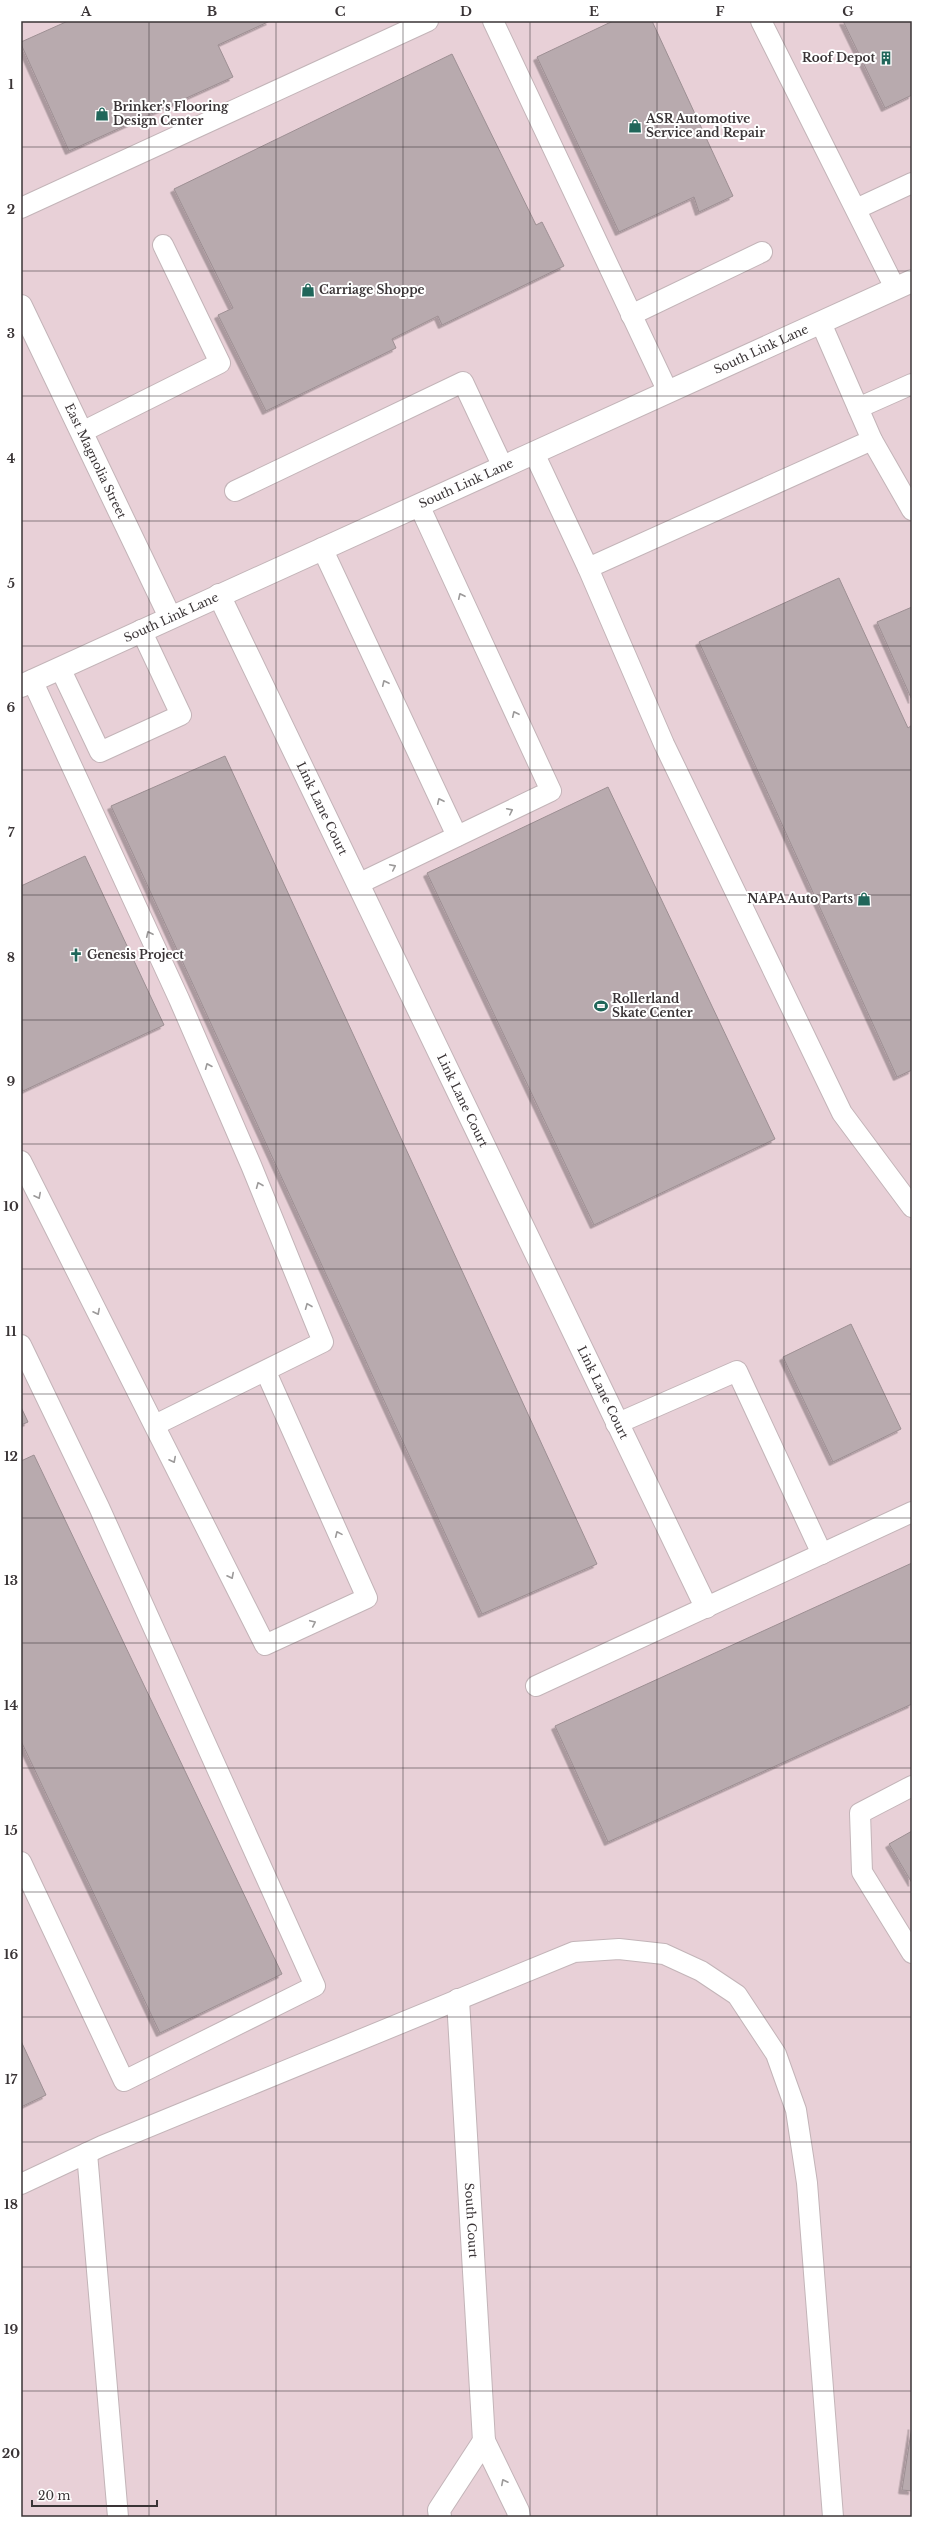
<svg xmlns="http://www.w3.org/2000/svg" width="933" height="2538" font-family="'Libre Baskerville',serif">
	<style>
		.built { fill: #e8d0d7 }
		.building { fill: #b8aaae; stroke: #9d8f93; filter: url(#shadow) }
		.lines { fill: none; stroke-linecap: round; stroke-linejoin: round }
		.lane-casing { stroke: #c3b4b8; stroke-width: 22 }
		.street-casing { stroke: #c3b4b8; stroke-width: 24 }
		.lane { stroke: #fff; stroke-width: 20 }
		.street { stroke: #fff; stroke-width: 22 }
		.oneway { stroke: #9c9a9a }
		.grid { fill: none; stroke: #3a3436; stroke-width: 1; stroke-opacity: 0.55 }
		.labels { text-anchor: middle; stroke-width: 4; stroke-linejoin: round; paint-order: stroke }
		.poi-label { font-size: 12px; font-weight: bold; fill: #3a3436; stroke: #fff; text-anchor: start }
		.street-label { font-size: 12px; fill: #3a3436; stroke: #fff }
		.neatline { fill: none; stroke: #3a3436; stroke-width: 1.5 }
		.grid-label { font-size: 13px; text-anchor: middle; font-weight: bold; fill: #3a3436 }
	</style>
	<defs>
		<filter id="shadow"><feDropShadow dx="-3.5" dy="3.5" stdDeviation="0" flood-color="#0004"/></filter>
	</defs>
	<rect width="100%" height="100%" fill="#eedfe3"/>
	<rect class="built" x="21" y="21" width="891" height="2496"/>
	<g class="building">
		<path d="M68,21H270L218,45L233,77L69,151L21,44V42Z"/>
		<path d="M613,21H652L733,196L699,212L694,197L619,232L537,57Z"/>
		<path d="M843,21H912V95L885,108Z"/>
		<path d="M452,54L536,225L542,222L564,266L442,325L438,316L392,339L396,348L266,411L218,315L233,308L174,189Z"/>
		<path d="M839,578L908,728L912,725V1070L897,1077L699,642Z"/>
		<path d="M912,607V700L877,622Z"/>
		<path d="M225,756L597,1564L482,1614L111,806Z"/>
		<path d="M608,787L775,1139L594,1225L427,873Z"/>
		<path d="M85,856L164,1025L23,1091L21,1087V886Z"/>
		<path d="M851,1324L901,1429L833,1462L783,1357Z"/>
		<path d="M21,1407L28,1422L21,1425Z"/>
		<path d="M34,1455L282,1974L160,2033L21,1741V1461Z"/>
		<path d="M912,1563V1704L608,1842L555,1726Z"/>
		<path d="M912,1831V1883L889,1844Z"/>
		<path d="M21,2041L46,2095L21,2107Z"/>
		<path d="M912,2426V2491L902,2490Z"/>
	</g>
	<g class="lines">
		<g class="lane-casing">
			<g id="lane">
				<path d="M493,21L668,392"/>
				<path d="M761,21L895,288"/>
				<path d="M21,208L428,21"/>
				<path d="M856,209L912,183"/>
				<path d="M631,315L762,252"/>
				<path d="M858,408L912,384"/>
				<path d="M82,432L220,363L163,245"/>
				<path d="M872,440L912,510"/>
				<path d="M534,453L588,568L872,440L821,323"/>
				<path d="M235,491L463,382L503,467"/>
				<path d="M322,548L457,836"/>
				<path d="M588,568L664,744L842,1113L912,1207"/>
				<path d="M60,668L100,752L181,715L141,630"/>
				<path d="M32,680L179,999L251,1165L323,1342L155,1425"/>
				<path d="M358,884L551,791L419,505"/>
				<path d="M21,1161L265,1645L367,1598L266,1372"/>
				<path d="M21,1345L99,1507L315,1986L124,2081L21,1862"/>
				<path d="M616,1424L737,1371L822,1554"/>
				<path d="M536,1686L912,1512"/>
				<path d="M912,1786L860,1813L862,1872L912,1953"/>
				<path d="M87,2153L118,2517"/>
				<path d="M21,2184L102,2146L574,1952L619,1949L664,1954L701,1971L737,1995L776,2054L796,2110L807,2183L833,2517"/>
			</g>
		</g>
		<g class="street-casing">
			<g id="street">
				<path id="s1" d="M21,306L170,617"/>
				<path id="s2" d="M219,595L706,1607"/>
				<path id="s3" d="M21,686L912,281"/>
				<path id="s4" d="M458,2000L484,2441"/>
				<path d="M440,2517L439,2510L484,2441L518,2511L519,2517"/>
			</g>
		</g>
		<use href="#lane" class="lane"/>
		<use href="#street" class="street"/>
	</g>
	<defs><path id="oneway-chevron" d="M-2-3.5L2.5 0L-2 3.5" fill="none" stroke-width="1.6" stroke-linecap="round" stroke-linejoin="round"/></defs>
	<g class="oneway">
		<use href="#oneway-chevron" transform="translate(461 596) rotate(-115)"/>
		<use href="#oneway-chevron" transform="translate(385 683) rotate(-115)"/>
		<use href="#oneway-chevron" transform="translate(515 714) rotate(-115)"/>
		<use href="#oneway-chevron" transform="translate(440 801) rotate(-115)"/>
		<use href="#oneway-chevron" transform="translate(510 811) rotate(-26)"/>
		<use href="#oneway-chevron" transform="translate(393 867) rotate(-26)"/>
		<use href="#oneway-chevron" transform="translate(149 934) rotate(-115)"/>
		<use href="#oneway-chevron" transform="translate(208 1066) rotate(-113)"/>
		<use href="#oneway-chevron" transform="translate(259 1185) rotate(-112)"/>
		<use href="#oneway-chevron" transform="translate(38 1196) rotate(63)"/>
		<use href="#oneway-chevron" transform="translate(308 1306) rotate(-112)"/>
		<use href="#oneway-chevron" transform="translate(97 1312) rotate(63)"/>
		<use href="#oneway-chevron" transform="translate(173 1460) rotate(63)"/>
		<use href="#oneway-chevron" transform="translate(338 1534) rotate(-114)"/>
		<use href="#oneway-chevron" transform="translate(231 1576) rotate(63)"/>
		<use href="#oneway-chevron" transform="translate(313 1623) rotate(-25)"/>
		<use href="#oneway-chevron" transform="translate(504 2482) rotate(-117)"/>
	</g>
	<path class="grid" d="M149,21V2517M276,21V2517M403,21V2517M530,21V2517M657,21V2517M784,21V2517M21,147H912M21,271H912M21,396H912M21,521H912M21,646H912M21,770H912M21,895H912M21,1020H912M21,1144H912M21,1269H912M21,1394H912M21,1518H912M21,1643H912M21,1768H912M21,1892H912M21,2017H912M21,2142H912M21,2267H912M21,2391H912"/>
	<defs>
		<g id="building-bare" transform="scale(1.08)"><path d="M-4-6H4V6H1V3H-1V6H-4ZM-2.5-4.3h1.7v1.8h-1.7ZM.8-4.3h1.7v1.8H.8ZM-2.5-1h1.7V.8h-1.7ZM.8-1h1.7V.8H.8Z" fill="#20665a" stroke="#fff" stroke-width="2.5" paint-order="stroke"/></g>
		<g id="shop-bare" transform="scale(1.08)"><path d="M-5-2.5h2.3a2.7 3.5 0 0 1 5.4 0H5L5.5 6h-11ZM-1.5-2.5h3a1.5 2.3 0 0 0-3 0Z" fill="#20665a" stroke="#fff" stroke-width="2.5" paint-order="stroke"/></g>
		<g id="church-bare" transform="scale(1.08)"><path d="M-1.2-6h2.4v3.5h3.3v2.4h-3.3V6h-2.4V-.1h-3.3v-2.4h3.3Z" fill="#20665a" stroke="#fff" stroke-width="2.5" paint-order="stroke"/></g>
		<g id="stadium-bare" transform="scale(1.08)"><path d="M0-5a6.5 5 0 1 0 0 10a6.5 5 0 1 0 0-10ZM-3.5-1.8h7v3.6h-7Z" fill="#20665a" stroke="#fff" stroke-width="2.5" paint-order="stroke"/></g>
	</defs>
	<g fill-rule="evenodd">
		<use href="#building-bare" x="886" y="58"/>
		<use href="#shop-bare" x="102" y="114"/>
		<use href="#shop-bare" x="635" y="126"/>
		<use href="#shop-bare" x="308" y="290"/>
		<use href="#shop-bare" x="864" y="899"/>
		<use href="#church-bare" x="76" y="955"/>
		<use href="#stadium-bare" x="601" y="1006"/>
	</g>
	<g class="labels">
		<g class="poi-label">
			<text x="875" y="62" text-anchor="end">Roof Depot</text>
			<text x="113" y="111">Brinker’s Flooring<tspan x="113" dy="14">Design Center</tspan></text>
			<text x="646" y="123">ASR Automotive<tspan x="646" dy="14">Service and Repair</tspan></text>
			<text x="319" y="294">Carriage Shoppe</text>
			<text x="853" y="903" text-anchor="end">NAPA Auto Parts</text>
			<text x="87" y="959">Genesis Project</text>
			<text x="612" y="1003">Rollerland<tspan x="612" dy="14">Skate Center</tspan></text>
		</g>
		<g class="street-label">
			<text dy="4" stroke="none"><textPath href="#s3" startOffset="813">South Link Lane</textPath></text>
			<text dy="4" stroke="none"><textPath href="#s1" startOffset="172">East Magnolia Street</textPath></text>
			<text dy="4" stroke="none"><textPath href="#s3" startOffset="489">South Link Lane</textPath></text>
			<text dy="4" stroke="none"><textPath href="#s3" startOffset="165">South Link Lane</textPath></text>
			<text dy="4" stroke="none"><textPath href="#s2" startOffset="237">Link Lane Court</textPath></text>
			<text dy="4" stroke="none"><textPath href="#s2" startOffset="561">Link Lane Court</textPath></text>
			<text dy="4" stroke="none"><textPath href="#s2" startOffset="885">Link Lane Court</textPath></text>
			<text dy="4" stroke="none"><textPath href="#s4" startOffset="221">South Court</textPath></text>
		</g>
	</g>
	<rect width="933" height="2538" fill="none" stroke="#ffffff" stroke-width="44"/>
	<path d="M32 2500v6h125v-6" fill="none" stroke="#3a3436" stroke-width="2"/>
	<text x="38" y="2500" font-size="12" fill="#3a3436" stroke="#ffffff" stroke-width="3" paint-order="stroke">20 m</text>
	<rect x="22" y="22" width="889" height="2494" class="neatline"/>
	<g class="grid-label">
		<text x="86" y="16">A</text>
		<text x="212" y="16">B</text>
		<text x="340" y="16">C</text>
		<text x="466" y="16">D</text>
		<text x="594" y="16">E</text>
		<text x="720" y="16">F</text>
		<text x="848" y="16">G</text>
		<text x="11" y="89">1</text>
		<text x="11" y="214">2</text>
		<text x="11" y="338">3</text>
		<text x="11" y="463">4</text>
		<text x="11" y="588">5</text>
		<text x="11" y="712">6</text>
		<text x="11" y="837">7</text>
		<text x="11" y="962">8</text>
		<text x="11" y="1086">9</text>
		<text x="11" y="1211">10</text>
		<text x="11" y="1336">11</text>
		<text x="11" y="1461">12</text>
		<text x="11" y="1585">13</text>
		<text x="11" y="1710">14</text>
		<text x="11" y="1835">15</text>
		<text x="11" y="1959">16</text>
		<text x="11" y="2084">17</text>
		<text x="11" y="2209">18</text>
		<text x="11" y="2334">19</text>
		<text x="11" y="2458">20</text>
	</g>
</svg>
